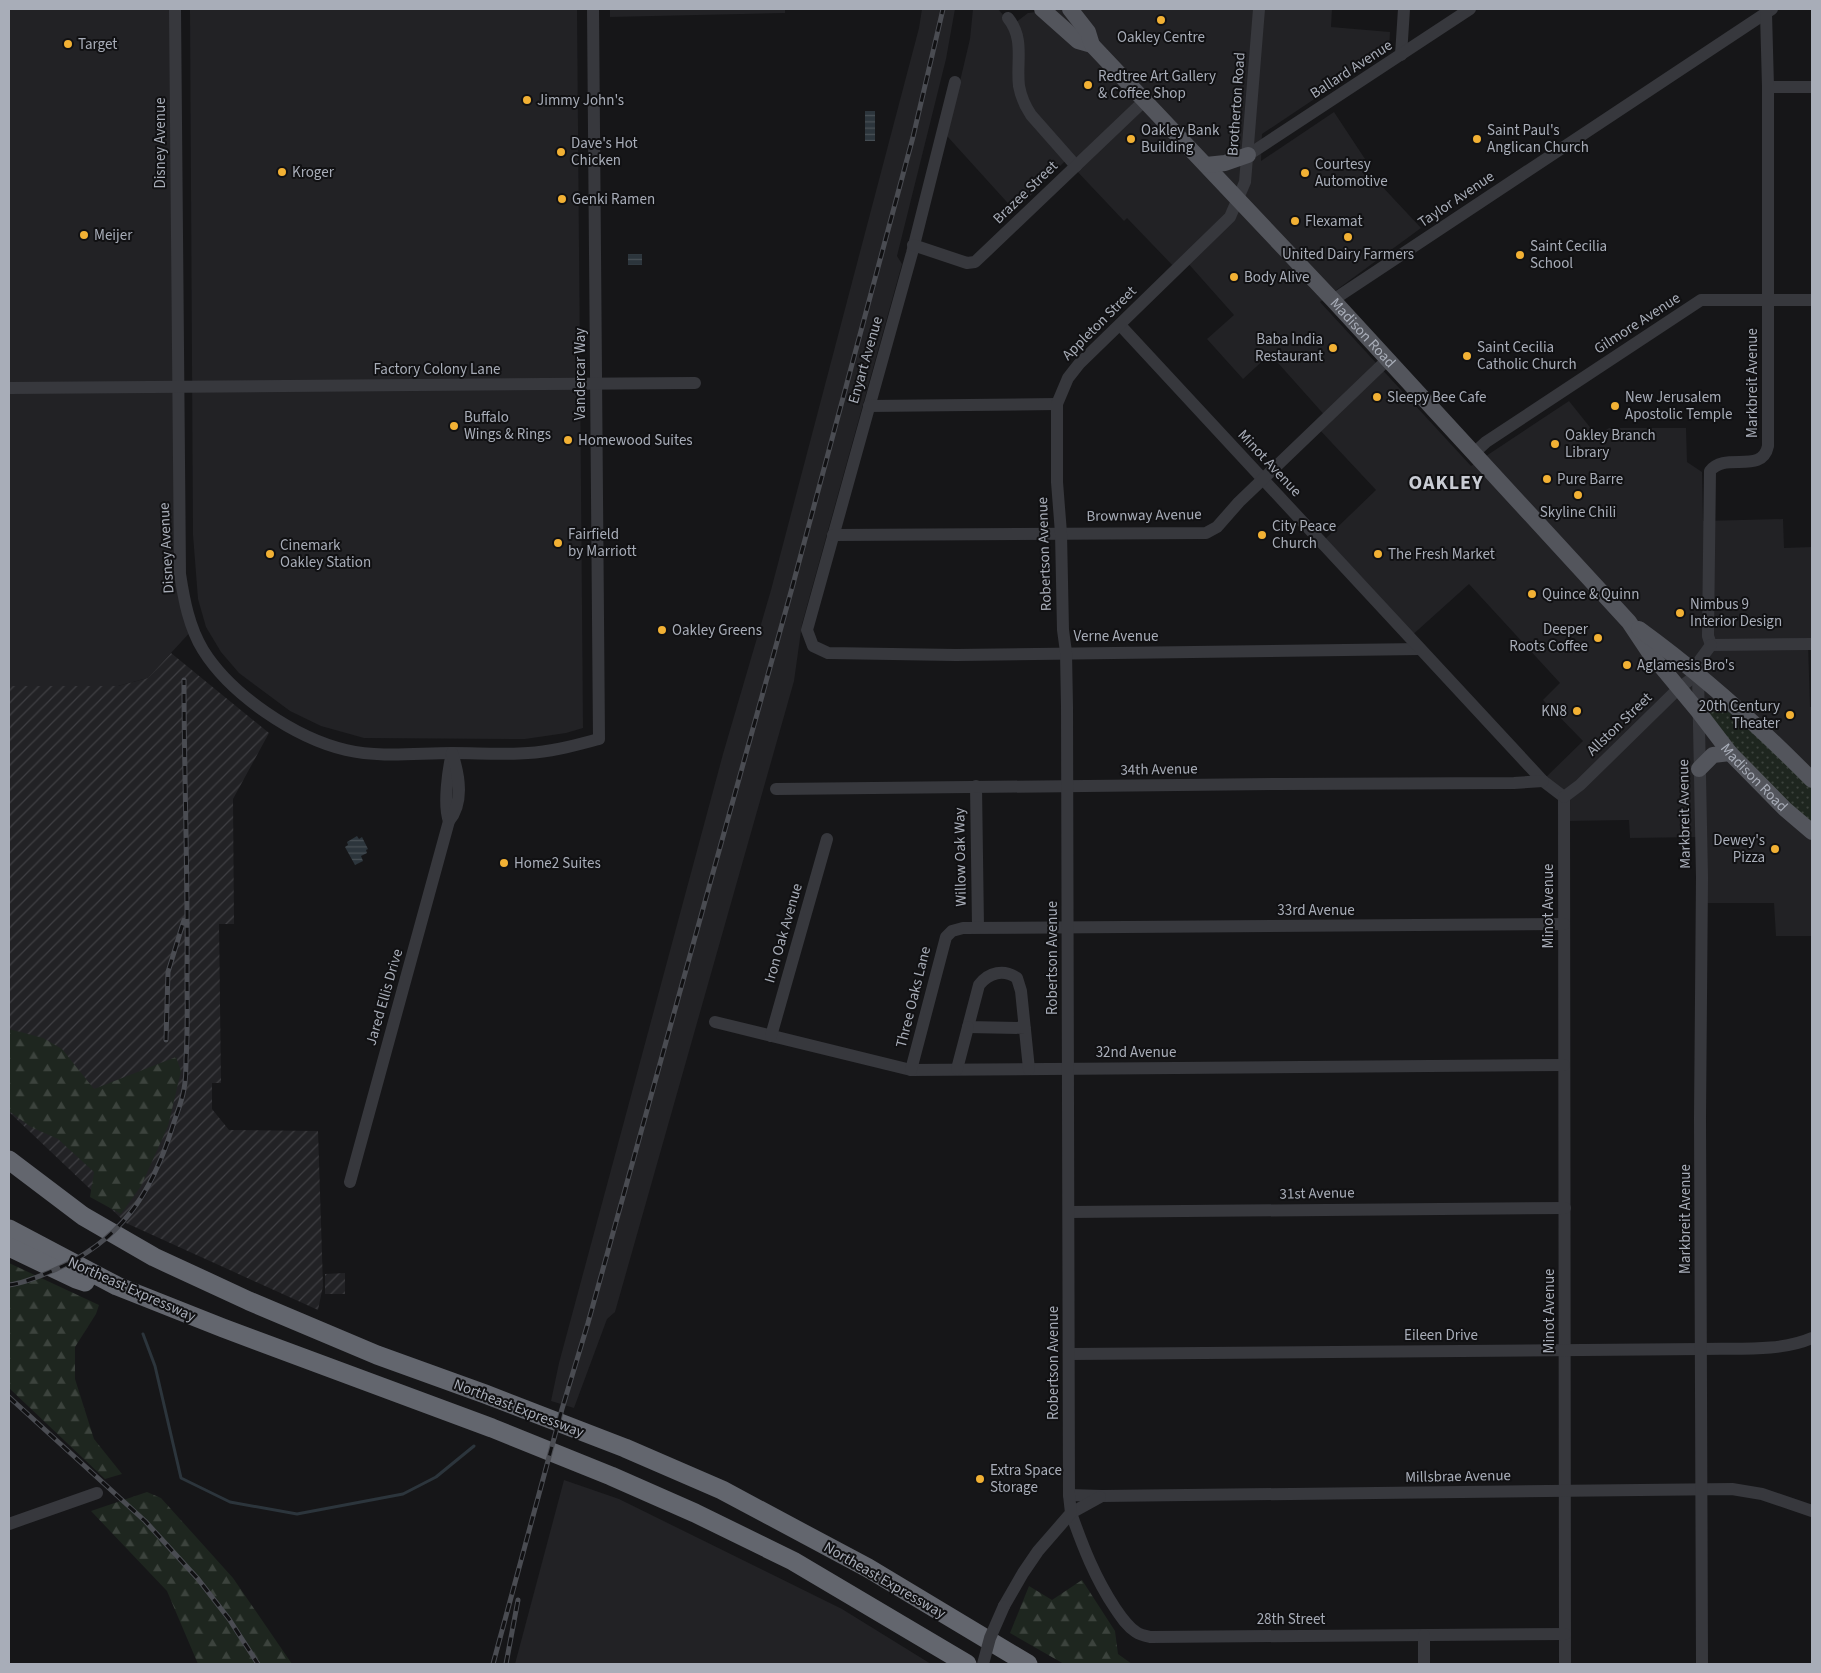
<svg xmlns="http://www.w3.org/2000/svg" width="1821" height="1673" font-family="'Source Sans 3',sans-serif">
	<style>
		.built { fill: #222225 }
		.industrial { fill: url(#industrial-furrows) }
		.forest { fill: url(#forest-firs) }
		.park { fill: url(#park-dots) }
		.water { fill: url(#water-rules) }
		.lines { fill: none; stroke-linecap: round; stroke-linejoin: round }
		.stream { stroke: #2c353c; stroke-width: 3 }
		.minor { stroke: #37383d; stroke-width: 12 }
		.major { stroke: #53555c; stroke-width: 16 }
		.highway { stroke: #63666e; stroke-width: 19 }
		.rail-casing { stroke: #4a4c52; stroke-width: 5 }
		.rail { stroke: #111113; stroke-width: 3; stroke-dasharray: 9; stroke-linecap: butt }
		.minor-bridge { stroke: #37383d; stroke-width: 12 }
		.poi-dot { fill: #f2b134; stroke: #111113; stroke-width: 2 }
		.labels { text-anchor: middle; stroke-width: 4; stroke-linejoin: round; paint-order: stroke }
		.poi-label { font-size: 15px; fill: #a8adb8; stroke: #111113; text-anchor: start }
		.street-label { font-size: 15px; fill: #a8adb8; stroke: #111113 }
		.district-label { font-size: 20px; font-weight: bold; letter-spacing: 1px; fill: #c9ccd4; stroke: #111113 }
	</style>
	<defs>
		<pattern id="industrial-furrows" width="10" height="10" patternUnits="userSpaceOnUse" patternTransform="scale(1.25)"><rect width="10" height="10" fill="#222225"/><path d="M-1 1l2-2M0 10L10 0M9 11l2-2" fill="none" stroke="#3f3f43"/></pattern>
		<pattern id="forest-firs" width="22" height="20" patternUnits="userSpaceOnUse" patternTransform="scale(1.25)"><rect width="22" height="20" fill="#1e261f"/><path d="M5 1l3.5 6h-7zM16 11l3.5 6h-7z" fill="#3c433d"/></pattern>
		<pattern id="park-dots" width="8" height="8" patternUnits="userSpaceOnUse" patternTransform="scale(1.25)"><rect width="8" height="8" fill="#1e261f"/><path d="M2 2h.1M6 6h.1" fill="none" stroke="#3c433d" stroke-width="1.8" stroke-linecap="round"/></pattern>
		<pattern id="water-rules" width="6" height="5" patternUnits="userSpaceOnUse" patternTransform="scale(1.25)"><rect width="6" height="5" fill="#2c353c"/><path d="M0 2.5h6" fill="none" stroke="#485056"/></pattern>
	</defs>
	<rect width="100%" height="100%" fill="#161618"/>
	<g class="built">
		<path d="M9,9H175L180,574L193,629L148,678L118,686H9Z"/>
		<path d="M190,9H577L583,728L566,733L525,739L364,738L321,726L290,711L239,673L221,652L206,627L198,599L193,535Z"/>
		<path d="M610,9H785V13L610,17Z"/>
		<path d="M922,9H955L946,59L897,256L902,264L802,624L794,681L615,1312L607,1319L574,1408L551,1401L559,1363L723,754L771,590L919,28Z"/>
		<path d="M973,9H998L1005,17L1013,32L1014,88L1066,160L1015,211L947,136L970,39Z"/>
		<path d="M1060,9H1332L1331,27L1390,32L1389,49L1262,134L1261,161L1334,112L1367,162L1363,166L1421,228L1320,302L1471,466L1569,401L1597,436L1609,428H1686L1687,462L1702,472L1703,521L1783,519L1784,548L1812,547V643H1808L1810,707H1812V936H1776L1774,903H1702L1701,837L1630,838L1629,820L1564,821V797L1542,781L1583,741L1543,700L1560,683L1469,584L1409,638L1321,543L1376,490L1318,428L1328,419L1270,354L1243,379L1207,339L1234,315L1186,261L1177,270L1127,218L1124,221L1074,168L1026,99L1015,23L1028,13Z"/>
		<path d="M564,1480L619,1499L842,1609L931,1664H515Z"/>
	</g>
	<g class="industrial">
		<path d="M171,653L269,733L233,799L234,924H219L221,1083H212V1109L229,1130L318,1131L323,1286L318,1310L126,1223L9,1112V686H118L148,678Z"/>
		<path d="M345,1273V1294H325V1274Z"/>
	</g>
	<g class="forest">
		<path d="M9,1029L43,1038L62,1049L94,1089L176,1057L181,1071L168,1126L141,1186L121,1214L90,1197L94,1172L58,1139L31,1127L9,1111Z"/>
		<path d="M9,1263L99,1305L96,1314L75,1347V1379L94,1439L122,1474L105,1479L9,1388Z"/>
		<path d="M147,1492L161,1498L233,1578L292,1664H198L167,1591L91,1511Z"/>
		<path d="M1082,1580L1115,1631L1118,1654L1132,1664H1064L1010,1633L1029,1586L1052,1600Z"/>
	</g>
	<path class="park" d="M1711,702L1719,703L1739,722L1757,732L1812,788V823L1757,773L1707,715L1706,706Z"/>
	<g class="water">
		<rect x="865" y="111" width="10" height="30"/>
		<rect x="628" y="254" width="14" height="11"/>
		<path d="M357,836L359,839L362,837L368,849L366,850L367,853L361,856L363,861L355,865L345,847L348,845L347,842Z"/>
	</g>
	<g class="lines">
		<path class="stream" d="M143,1334L155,1366L181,1478L230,1502L297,1514L403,1494L436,1477L474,1446"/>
		<g class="minor">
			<path d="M175,9L180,574C184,600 189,627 203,650C231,695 295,738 346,750C381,758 417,753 452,753C478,753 503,755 528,753C552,752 576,745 599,739L593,9"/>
			<path d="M1008,18C1025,39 1016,62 1019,86C1021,97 1025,106 1031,115L1076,166"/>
			<path d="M1401,55L1404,9"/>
			<path d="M955,82L912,253L807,630L813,646L828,653L956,655L1420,649"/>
			<path d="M1768,87H1812"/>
			<path d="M1248,155L1470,9"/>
			<path d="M913,245L967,263L975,262L1144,101"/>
			<path d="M1333,300L1772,9"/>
			<path d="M1120,325L1543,781L1564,797"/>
			<path d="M9,388L695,383"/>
			<path d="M869,406L1057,404"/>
			<path d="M1474,453L1486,442L1701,300H1812"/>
			<path d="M833,535L1206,533L1217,527L1239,502L1387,360"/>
			<path d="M1711,645L1708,636L1710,471C1725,451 1762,475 1768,446V87L1766,13"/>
			<path d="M1711,645L1812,644"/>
			<path d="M976,786L978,927"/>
			<path d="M776,789L1282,784L1514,783L1543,781"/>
			<path d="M1564,797L1565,1664"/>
			<path d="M1564,797L1580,785L1679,688L1698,674"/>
			<path d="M449,821C443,806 448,770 452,753"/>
			<path d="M715,1022L911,1070L1564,1065"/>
			<path d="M1025,1028L968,1027L979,985C989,972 1004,969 1017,978L1021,991L1029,1069"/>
			<path d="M771,1036L827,839"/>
			<path d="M957,1069L968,1027"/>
			<path d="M911,1070L946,937L952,931L963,928L1564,924"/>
			<path d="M350,1182L449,821C464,803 459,774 452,753"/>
			<path d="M1069,1212L1565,1208"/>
			<path d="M1070,1354L1702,1349C1737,1348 1780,1352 1812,1338"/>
			<path d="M1069,1495L1102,1496L1732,1489L1762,1494L1812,1511"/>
			<path d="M1100,1497L1071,1513C1083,1547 1095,1578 1115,1608C1121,1617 1127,1626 1136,1632C1140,1635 1146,1636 1151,1637L1565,1634"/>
			<path d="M9,1524L97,1493"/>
			<path d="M1004,1606L1023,1573L1038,1551L1071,1513L1069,1495L1067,707L1066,652L1063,630L1061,533L1057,482V404L1068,378L1079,364L1230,217L1245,182L1259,9"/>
			<path d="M1424,1664V1635"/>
			<path d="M1702,1664L1700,1119L1702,877L1698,674L1700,660L1711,645"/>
		</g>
		<g class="major">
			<path d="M1042,9L1078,41L1092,45"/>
			<path id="s1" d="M1070,9L1088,32L1092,45L1333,300L1629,622L1649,652L1698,711L1730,753L1785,809L1812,832"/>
			<path d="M1206,165L1225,163L1248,155"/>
			<path d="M1639,629C1701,674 1758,725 1812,780"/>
			<path d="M1699,769L1713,755L1730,753"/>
		</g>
		<g class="highway">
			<path d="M9,1160L83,1216L154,1257L249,1301L377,1355L485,1394L625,1448L722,1490L868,1568L1028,1664"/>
			<path d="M9,1229L117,1286L223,1328L492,1428L611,1476L695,1513L793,1561L967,1664"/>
			<path d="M9,1247L76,1279L85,1282"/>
		</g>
		<g class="rail-casing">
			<g id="rail">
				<path d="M166,1040L168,972L184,920"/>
				<path d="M9,1285C24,1283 38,1277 52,1271C120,1242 152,1194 173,1125C177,1113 182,1101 184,1089C186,1079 186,1069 186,1059C188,1030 187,1001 187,972C188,874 184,777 184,680"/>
				<path d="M9,1397L145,1521L198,1579L229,1619L258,1664"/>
				<path d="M493,1664L562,1409L588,1323L792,588L913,137L943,9"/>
				<path d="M506,1664L518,1600"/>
			</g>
		</g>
		<use href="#rail" class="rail"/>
		<path class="minor-bridge" d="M983,1664L990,1638L1004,1606"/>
	</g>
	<g class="poi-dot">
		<circle cx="1161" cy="20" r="5"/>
		<circle cx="68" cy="44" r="5"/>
		<circle cx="1088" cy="85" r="5"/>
		<circle cx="527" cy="100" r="5"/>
		<circle cx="1131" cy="139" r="5"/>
		<circle cx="1477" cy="139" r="5"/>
		<circle cx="561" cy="152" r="5"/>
		<circle cx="282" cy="172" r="5"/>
		<circle cx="1305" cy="173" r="5"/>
		<circle cx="562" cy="199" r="5"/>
		<circle cx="1295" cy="221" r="5"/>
		<circle cx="84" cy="235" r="5"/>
		<circle cx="1348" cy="237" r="5"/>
		<circle cx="1520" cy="255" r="5"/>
		<circle cx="1234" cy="277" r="5"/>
		<circle cx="1333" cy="348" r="5"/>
		<circle cx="1467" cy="356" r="5"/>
		<circle cx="1377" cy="397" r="5"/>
		<circle cx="1615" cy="406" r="5"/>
		<circle cx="454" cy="426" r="5"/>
		<circle cx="568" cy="440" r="5"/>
		<circle cx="1555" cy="444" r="5"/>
		<circle cx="1547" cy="479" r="5"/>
		<circle cx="1578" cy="495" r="5"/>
		<circle cx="1262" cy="535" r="5"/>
		<circle cx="558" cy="543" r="5"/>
		<circle cx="270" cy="554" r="5"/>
		<circle cx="1378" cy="554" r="5"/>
		<circle cx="1532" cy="594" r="5"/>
		<circle cx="1680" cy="613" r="5"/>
		<circle cx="662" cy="630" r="5"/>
		<circle cx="1598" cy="638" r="5"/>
		<circle cx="1627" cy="665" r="5"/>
		<circle cx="1577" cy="711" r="5"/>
		<circle cx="1790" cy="715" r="5"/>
		<circle cx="1775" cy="849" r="5"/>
		<circle cx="504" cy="863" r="5"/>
		<circle cx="980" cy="1479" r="5"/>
	</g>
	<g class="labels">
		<g class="poi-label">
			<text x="1161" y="42" text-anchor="middle">Oakley Centre</text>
			<text x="78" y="49">Target</text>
			<text x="1098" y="81">Redtree Art Gallery<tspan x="1098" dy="17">&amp; Coffee Shop</tspan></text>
			<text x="537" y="105">Jimmy John's</text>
			<text x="1141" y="135">Oakley Bank<tspan x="1141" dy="17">Building</tspan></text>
			<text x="1487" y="135">Saint Paul's<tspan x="1487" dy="17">Anglican Church</tspan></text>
			<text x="571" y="148">Dave's Hot<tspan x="571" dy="17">Chicken</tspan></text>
			<text x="1315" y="169">Courtesy<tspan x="1315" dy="17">Automotive</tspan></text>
			<text x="292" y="177">Kroger</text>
			<text x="572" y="204">Genki Ramen</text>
			<text x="1305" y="226">Flexamat</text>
			<text x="94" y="240">Meijer</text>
			<text x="1530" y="251">Saint Cecilia<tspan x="1530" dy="17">School</tspan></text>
			<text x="1348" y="259" text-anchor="middle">United Dairy Farmers</text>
			<text x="1244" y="282">Body Alive</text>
			<text x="1323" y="344" text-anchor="end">Baba India<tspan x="1323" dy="17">Restaurant</tspan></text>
			<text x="1477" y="352">Saint Cecilia<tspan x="1477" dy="17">Catholic Church</tspan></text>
			<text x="1387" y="402">Sleepy Bee Cafe</text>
			<text x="1625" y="402">New Jerusalem<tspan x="1625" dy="17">Apostolic Temple</tspan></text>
			<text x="464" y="422">Buffalo<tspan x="464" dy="17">Wings &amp; Rings</tspan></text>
			<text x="1565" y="440">Oakley Branch<tspan x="1565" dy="17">Library</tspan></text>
			<text x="578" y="445">Homewood Suites</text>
			<text x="1557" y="484">Pure Barre</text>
			<text x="1578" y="517" text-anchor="middle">Skyline Chili</text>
			<text x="1272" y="531">City Peace<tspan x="1272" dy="17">Church</tspan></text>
			<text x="568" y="539">Fairfield<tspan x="568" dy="17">by Marriott</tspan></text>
			<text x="280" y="550">Cinemark<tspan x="280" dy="17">Oakley Station</tspan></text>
			<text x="1388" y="559">The Fresh Market</text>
			<text x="1542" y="599">Quince &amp; Quinn</text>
			<text x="1690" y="609">Nimbus 9<tspan x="1690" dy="17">Interior Design</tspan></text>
			<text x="1588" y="634" text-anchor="end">Deeper<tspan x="1588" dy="17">Roots Coffee</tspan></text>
			<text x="672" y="635">Oakley Greens</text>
			<text x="1637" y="670">Aglamesis Bro's</text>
			<text x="1780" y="711" text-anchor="end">20th Century<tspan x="1780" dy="17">Theater</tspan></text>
			<text x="1567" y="716" text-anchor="end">KN8</text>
			<text x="1765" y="845" text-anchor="end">Dewey's<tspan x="1765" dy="17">Pizza</tspan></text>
			<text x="514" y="868">Home2 Suites</text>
			<text x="990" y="1475">Extra Space<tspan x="990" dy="17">Storage</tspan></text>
		</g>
		<g class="street-label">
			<text transform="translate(1351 69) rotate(-33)" y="5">Ballard Avenue</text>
			<text transform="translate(1236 104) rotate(-86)" y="5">Brotherton Road</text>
			<text transform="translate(160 143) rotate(-90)" y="5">Disney Avenue</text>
			<text transform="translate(1025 192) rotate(-44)" y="5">Brazee Street</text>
			<text transform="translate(1456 199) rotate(-34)" y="5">Taylor Avenue</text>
			<text transform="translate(1099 323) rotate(-45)" y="5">Appleton Street</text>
			<text transform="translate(1637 323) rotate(-33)" y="5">Gilmore Avenue</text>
			<text dy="5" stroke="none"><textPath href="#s1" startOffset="438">Madison Road</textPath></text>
			<text transform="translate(865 360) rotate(-74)" y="5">Enyart Avenue</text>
			<text x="437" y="374">Factory Colony Lane</text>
			<text transform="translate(580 374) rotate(-90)" y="5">Vandercar Way</text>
			<text transform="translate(1752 383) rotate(-90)" y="5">Markbreit Avenue</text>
			<text transform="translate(1270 463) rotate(47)" y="5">Minot Avenue</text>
			<text transform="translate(1144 515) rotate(-1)" y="5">Brownway Avenue</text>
			<text transform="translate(166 548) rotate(-93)" y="5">Disney Avenue</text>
			<text transform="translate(1044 554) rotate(-92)" y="5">Robertson Avenue</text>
			<text x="1116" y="641">Verne Avenue</text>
			<text transform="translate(1619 724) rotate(-44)" y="5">Allston Street</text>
			<text transform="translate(1159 769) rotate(-1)" y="5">34th Avenue</text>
			<text dy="5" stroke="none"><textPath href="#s1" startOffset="1031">Madison Road</textPath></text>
			<text transform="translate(1684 814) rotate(-91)" y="5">Markbreit Avenue</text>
			<text transform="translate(960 857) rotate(-91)" y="5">Willow Oak Way</text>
			<text transform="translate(1548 906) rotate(-90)" y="5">Minot Avenue</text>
			<text x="1316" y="915">33rd Avenue</text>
			<text transform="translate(783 933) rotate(-74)" y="5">Iron Oak Avenue</text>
			<text transform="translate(1052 958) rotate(-90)" y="5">Robertson Avenue</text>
			<text transform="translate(384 997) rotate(-74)" y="5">Jared Ellis Drive</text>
			<text transform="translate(913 997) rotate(-76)" y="5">Three Oaks Lane</text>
			<text x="1136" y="1057">32nd Avenue</text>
			<text transform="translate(1317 1193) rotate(-1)" y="5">31st Avenue</text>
			<text transform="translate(1685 1219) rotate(-90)" y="5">Markbreit Avenue</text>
			<text transform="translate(132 1289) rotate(24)" y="5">Northeast Expressway</text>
			<text transform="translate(1549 1311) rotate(-90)" y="5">Minot Avenue</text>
			<text x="1441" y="1340">Eileen Drive</text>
			<text transform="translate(1053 1363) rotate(-90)" y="5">Robertson Avenue</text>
			<text transform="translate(519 1408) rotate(21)" y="5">Northeast Expressway</text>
			<text transform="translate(1458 1476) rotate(-1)" y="5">Millsbrae Avenue</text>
			<text transform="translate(885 1580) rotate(30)" y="5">Northeast Expressway</text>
			<text x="1291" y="1624">28th Street</text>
		</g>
		<g class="district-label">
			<text x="1446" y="489">OAKLEY</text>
		</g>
	</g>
	<rect width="1821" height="1673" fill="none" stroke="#a8adb8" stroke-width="20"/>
</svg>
